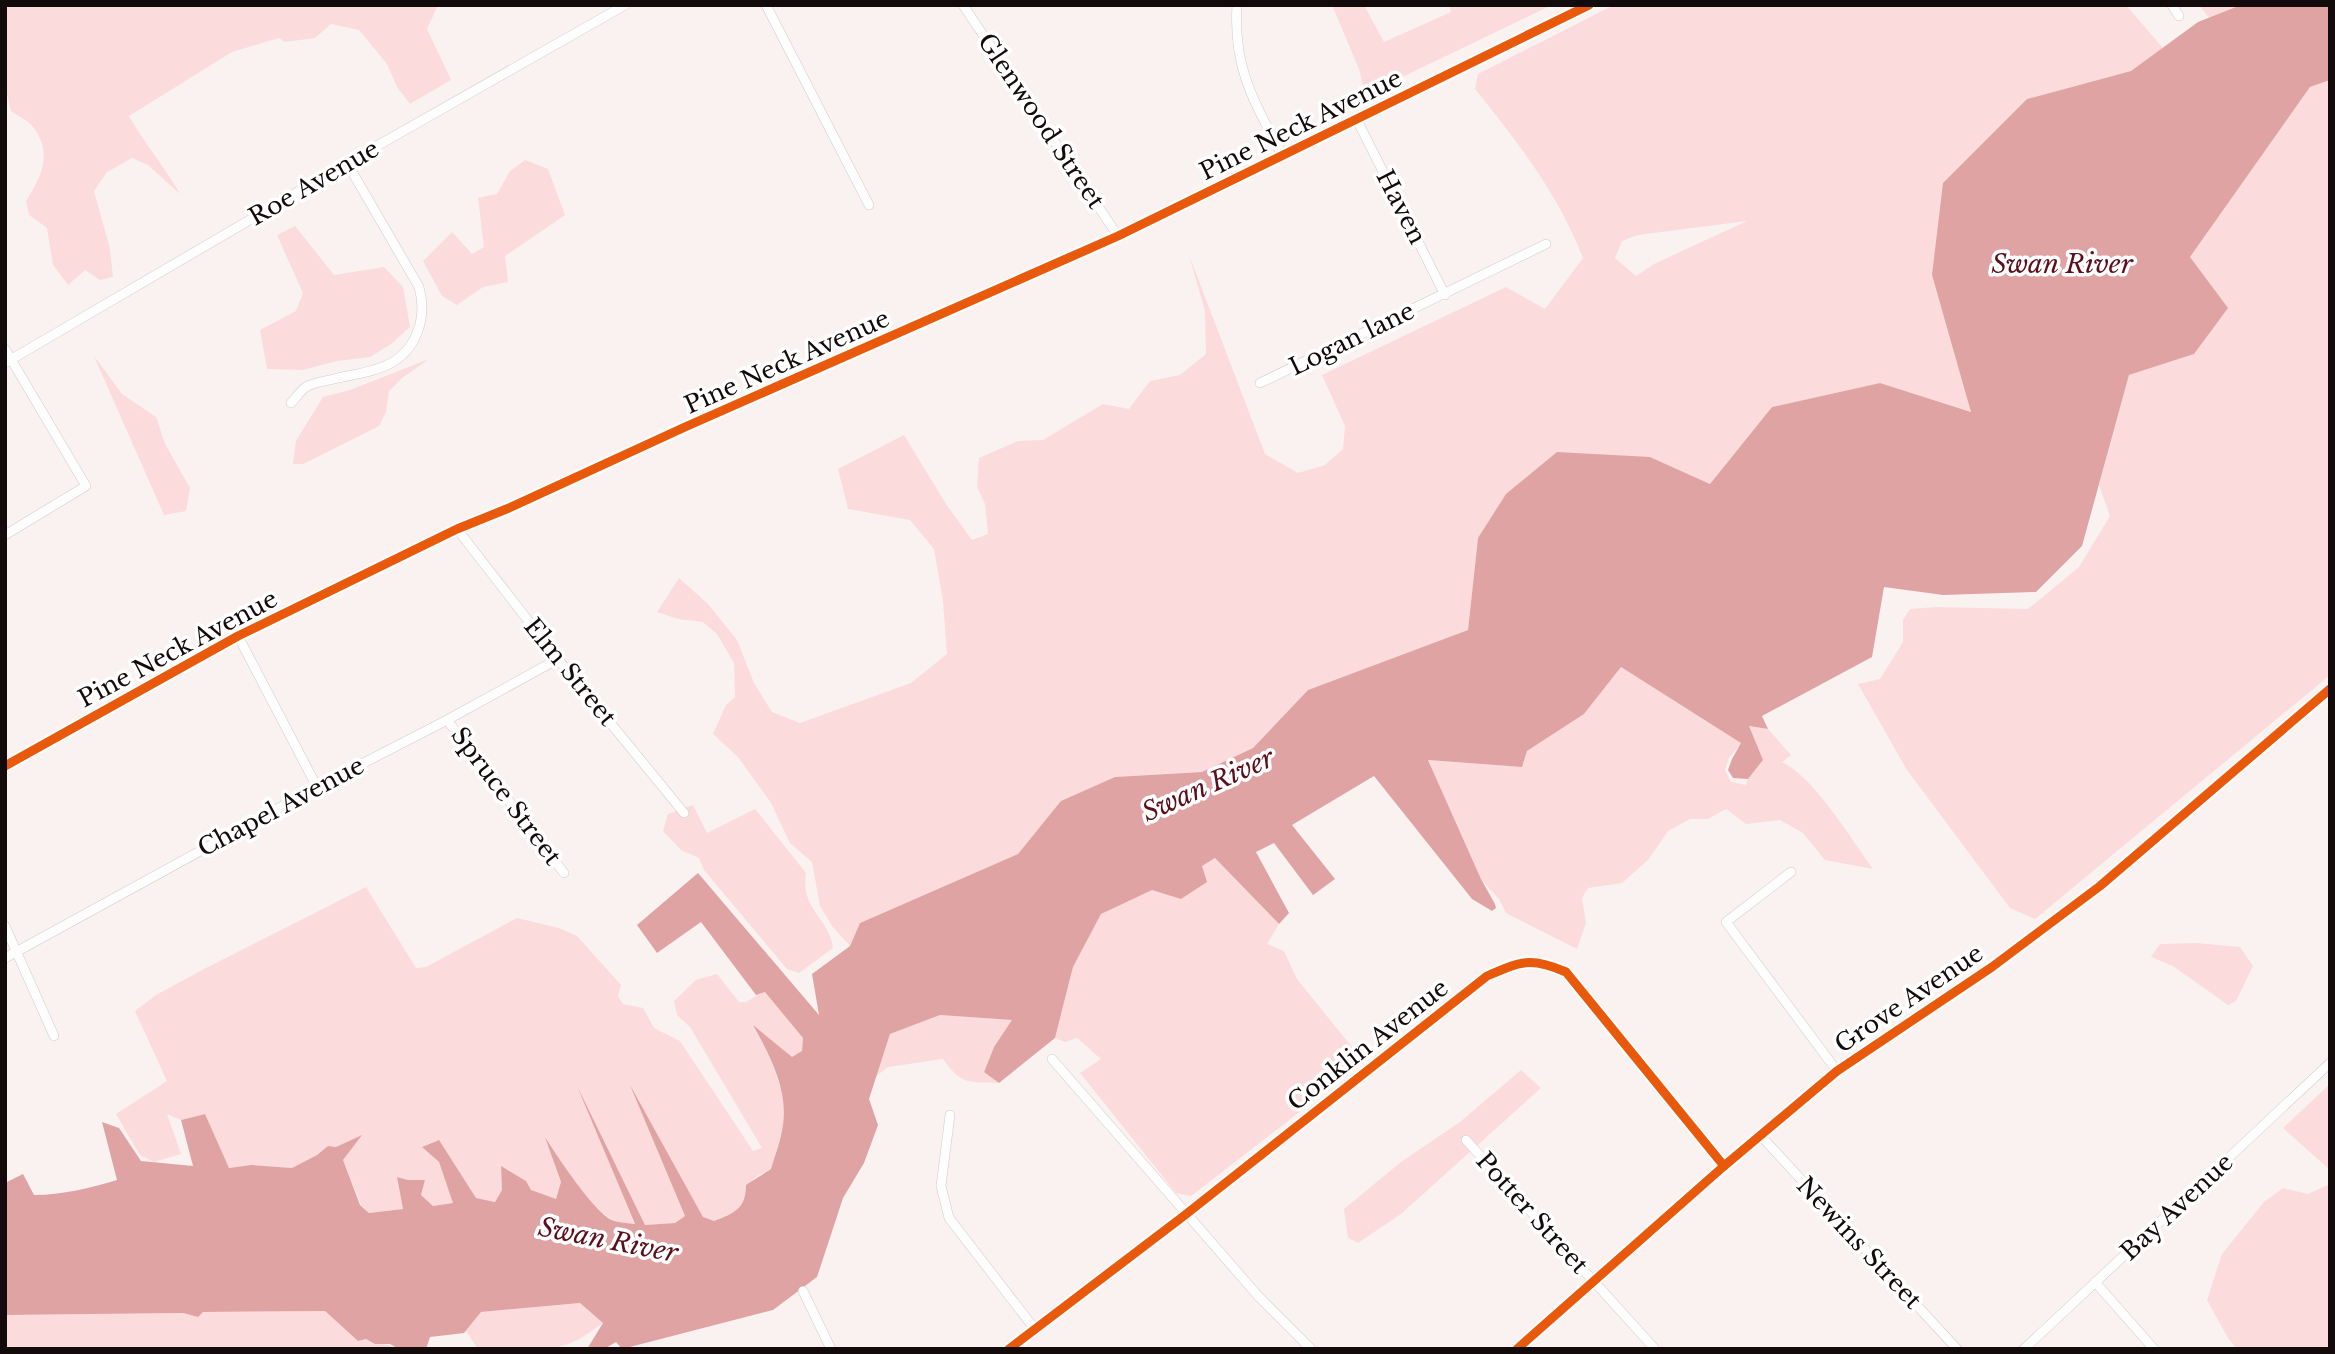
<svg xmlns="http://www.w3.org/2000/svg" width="2335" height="1354" font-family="'Libre Baskerville',serif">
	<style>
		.green { fill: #fbdbdb; fill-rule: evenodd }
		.water { fill: #e0a3a4 }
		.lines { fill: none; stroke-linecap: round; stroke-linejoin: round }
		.street-casing { stroke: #d2cac9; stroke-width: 10 }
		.street { stroke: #fefdfd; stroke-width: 9 }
		.cycleway-casing { stroke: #fff; stroke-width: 13 }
		.cycleway { stroke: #e8590c; stroke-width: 9 }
		.labels { text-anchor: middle; stroke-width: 7; stroke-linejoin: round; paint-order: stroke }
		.street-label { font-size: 24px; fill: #130b0b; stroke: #fff }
		.water-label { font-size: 26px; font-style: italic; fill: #5b0f1a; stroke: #fff }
	</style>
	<rect width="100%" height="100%" fill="#faf2f0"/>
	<g class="green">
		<path d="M12,5H438L427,29L451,80L410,104L397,87L387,64L359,30L331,24L315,38L285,42L279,38L232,52L129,116C144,143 165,167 180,194L148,165L132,158L107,172L94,191L110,249L113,277L100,280L85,270L68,285L53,265L47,228L29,215L26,201C41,177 53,155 34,128C29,121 18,116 11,111L5,86V9Z"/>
		<path d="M1332,5H1364L1384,42L1451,12L1449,5H1552L1365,95L1359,69Z"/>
		<path d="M1614,5H2126L2163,48L2131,71L2027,99L1932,275L1972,412L1880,383L1772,407L1710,484L1650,457L1478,538L1468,630L1308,690L1253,748L1202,772L1115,777L1062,801L1018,854L860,923L850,946L832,926L820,906L812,862L790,843L771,803L738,757L713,734L726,705L735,697L734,663L717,634L703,622L678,619L657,612L679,578L708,604L737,640L754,683L772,712L800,723L911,683L947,654L943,601L934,549L910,520L848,509L838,469L904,435L946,504L972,540L988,534L985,504L977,487L979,458L1018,441L1043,440L1103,404L1129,409L1150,381L1180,375L1206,354L1205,311L1189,255L1265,454L1298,473L1325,465L1343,449L1345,426L1322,375L1506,287L1545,309L1583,258C1559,195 1517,141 1475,89L1478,74ZM1747,221L1654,264L1636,276L1615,258L1622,241L1638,235Z"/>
		<path d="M2199,5H2241L2209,18Z"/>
		<path d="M2330,80V675L2035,919L2010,908L1907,770L1858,684L1880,679L1903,642V620L1910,609L1936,607L2028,609L2079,567L2110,516L2099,485L2129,375L2194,354L2190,257L2310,87Z"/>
		<path d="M525,160L548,169L565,215L505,256L508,282L483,287L457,305L442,296L423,261L452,232L472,254L484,247L478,198L497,194L510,171Z"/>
		<path d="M295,226L334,275L384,267L403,287L410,327L391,344L370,357L337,361L303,370L267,369L260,330L296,311L303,293L277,235Z"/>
		<path d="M94,356L122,394L156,417L165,444L190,488L186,511L164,515Z"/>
		<path d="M429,359L402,378L389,391L386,412L379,426L303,464H293L296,441L323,397L350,390Z"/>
		<path d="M1621,667L1742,743L1729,758L1725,770L1731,782L1746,785L1748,779L1763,760L1748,726L1768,729L1791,755L1782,762C1815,778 1851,839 1873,869L1825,860L1803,833L1780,820L1746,824L1726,809L1708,819H1690L1668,831L1648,860L1622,883L1588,888L1582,898L1586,923L1577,949L1506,913L1499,899L1481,879L1428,760L1522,767L1527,751L1584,714Z"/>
		<path d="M693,805L707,833L755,809L806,873C800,910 829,917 833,948L799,973L787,969L704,870L699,858L681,850L663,831L668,814Z"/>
		<path d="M1215,858L1279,924L1267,944L1284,951L1297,979L1364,1062L1191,1196L1176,1193L1080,1073L1101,1059L1077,1038L1065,1042L1055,1038L1073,967L1101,914Z"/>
		<path d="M366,887L416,968L426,967L517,918L559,928L577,936L621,985L618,996L623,1004L643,1008L654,1028L680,1041L753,1151L762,1148L690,1027L677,1015L674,1001L696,980L717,974L739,1002H746L765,991L803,1038L802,1052L792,1058L754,1027C770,1057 788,1091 783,1126C780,1141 775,1155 771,1169L754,1178L746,1197L736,1211L714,1221L703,1217L634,1093L685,1216L675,1223L645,1225L585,1103L635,1225C629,1223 620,1223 614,1220C594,1213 559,1159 547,1140L561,1183L556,1200L531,1190L501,1167L502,1190L495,1202L476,1198L438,1140L422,1147L439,1162L454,1203L433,1206L421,1195L425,1180H408L397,1177L403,1209L369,1213L361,1205L343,1160L360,1136L336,1147L328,1146L317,1155L292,1168L252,1165L228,1168L205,1114L181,1120L167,1114L181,1154L154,1162L140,1155L116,1114L167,1081L135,1011L156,995L206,968Z"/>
		<path d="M2196,943L2240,947L2253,966L2236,1001L2228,1005L2173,966L2151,957L2160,944Z"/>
		<path d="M940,1015L1013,1020L994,1047L984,1071L999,1083C969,1082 961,1085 943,1059L888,1067L876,1076L890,1034Z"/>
		<path d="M1521,1070L1541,1088L1401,1214L1358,1243L1348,1238L1344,1209L1401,1162L1460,1122Z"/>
		<path d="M2330,1084V1170L2283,1128Z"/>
		<path d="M2330,1184V1349H2237L2228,1338L2207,1300L2222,1254L2264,1202L2283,1188L2308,1194Z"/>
		<path d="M580,1303L603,1323C591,1331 579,1341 565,1345C540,1353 504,1349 478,1349L466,1331L481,1312Z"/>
		<path d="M325,1311L358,1341L366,1339C377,1345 387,1343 399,1349H5V1315L183,1313L198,1317L203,1312Z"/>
	</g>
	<path class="water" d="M2241,5H2330V80L2310,87L2190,257L2228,308L2194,354L2129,375L2082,546L2036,592L1943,595L1884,587L1872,657L1762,716L1768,729L1749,726L1763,760L1748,779L1733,778L1728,770L1732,759L1741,743L1621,667L1584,714L1527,751L1522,767L1428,760L1481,879L1495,904L1496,908L1492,911L1472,899L1374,776L1292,825L1335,879L1313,895L1274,843L1256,852L1289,913L1279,924L1215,858L1202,866L1207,882L1181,899L1152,890L1101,914L1073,967L1055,1038L999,1083L984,1072L994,1047L1012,1020L940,1015L890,1034L869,1099L878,1125L864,1163L843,1198L817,1277L773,1310L622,1349L616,1342L604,1349H587L603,1323L580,1303L481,1312L464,1333L430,1337L426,1349H399L390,1344H375L366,1339L358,1341L325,1311L203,1312L198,1317L183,1313L5,1315V1183L23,1174L34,1195C63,1195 90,1188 117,1180L102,1122L119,1128L141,1161L193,1166L181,1120L205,1114L229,1168L251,1165L292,1168L317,1155L328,1146L336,1147L362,1135L343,1160L360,1205L369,1213L403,1209L397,1177L408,1180H425L421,1195L433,1206L453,1203L439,1162L422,1147L439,1140L476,1198L495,1202L502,1190L501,1166L526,1181L531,1190L556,1199L561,1182L545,1137C557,1156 594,1212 612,1220C619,1223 628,1223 635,1224L577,1086L645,1225L675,1223L685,1216L630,1085L703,1217L714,1221C734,1213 746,1209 746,1185L771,1169C775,1155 781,1140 783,1125C788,1089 770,1056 753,1025L792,1057L802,1051L803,1038L765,992L756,995L701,922L657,953L637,925L698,873L819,1015L812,974L850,946L860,923L1018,854L1061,801L1115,777L1202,772L1253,748L1308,690L1468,630L1478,538L1506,494L1557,452L1650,457L1710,484L1772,407L1880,383L1971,412L1932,275L1943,183L2027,99L2131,71L2198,22Z"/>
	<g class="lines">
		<g class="street-casing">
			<g id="street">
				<path d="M766,5L869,205"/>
				<path d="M963,5L1118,236"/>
				<path d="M1237,5C1233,69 1254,101 1282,155"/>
				<path d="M2172,5L2179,16"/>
				<path d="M1357,120L1445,295"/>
				<path d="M5,349L86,486L5,535"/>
				<path d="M5,363L347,163L625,5"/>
				<path d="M1260,383L1546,244"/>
				<path d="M291,403C296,398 300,391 306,387C313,382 328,381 338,378C355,374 375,372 391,363C418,348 427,316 419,287L347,163"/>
				<path d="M457,529L558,659L684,813"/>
				<path d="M238,636L317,787"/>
				<path d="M447,720L564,873"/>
				<path d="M5,766L238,636L457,529L509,508L685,427L1118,236L1589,5"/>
				<path d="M1791,872L1726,922L1837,1071"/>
				<path d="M5,926L54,1036"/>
				<path d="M5,958L317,787L447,720L558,659"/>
				<path d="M1052,1059L1259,1297L1311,1349"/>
				<path d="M950,1115L941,1186L949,1218L1034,1328"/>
				<path d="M1762,1137L1957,1349"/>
				<path d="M1466,1140L1655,1349"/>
				<path d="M2095,1282L2154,1349"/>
				<path d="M803,1291L831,1349"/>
				<path d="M1009,1349L1185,1215L1487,976C1521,961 1531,957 1566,972L1724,1166"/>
				<path d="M1517,1349L1724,1166L1837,1071L1992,967L2100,886L2330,689"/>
				<path d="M2024,1349L2330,1063"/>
			</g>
		</g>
		<use href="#street" class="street"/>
		<g class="cycleway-casing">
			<g id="cycleway">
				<path d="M5,766L238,636L457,529L509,508L685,427L1118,236L1589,5"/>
				<path d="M1009,1349L1185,1215L1487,976C1521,961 1531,957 1566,972L1724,1166"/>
				<path d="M1517,1349L1724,1166L1837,1071L1992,967L2100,886L2330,689"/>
			</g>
		</g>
		<use href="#cycleway" class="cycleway"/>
	</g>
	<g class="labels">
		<g class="street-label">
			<text transform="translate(1041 121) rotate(56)" y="8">Glenwood Street</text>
			<text transform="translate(1301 125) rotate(-26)" y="8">Pine Neck Avenue</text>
			<text transform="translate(314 183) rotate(-30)" y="8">Roe Avenue</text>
			<text transform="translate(1401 207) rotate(63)" y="8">Haven</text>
			<text transform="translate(1352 339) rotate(-26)" y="8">Logan lane</text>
			<text transform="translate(787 362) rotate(-24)" y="8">Pine Neck Avenue</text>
			<text transform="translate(178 649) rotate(-28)" y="8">Pine Neck Avenue</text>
			<text transform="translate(570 672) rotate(51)" y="8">Elm Street</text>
			<text transform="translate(506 796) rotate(53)" y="8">Spruce Street</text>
			<text transform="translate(281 807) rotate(-28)" y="8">Chapel Avenue</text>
			<text transform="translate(1909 999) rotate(-34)" y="8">Grove Avenue</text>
			<text transform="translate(1368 1045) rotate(-38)" y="8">Conklin Avenue</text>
			<text transform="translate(2177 1207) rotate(-43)" y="8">Bay Avenue</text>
			<text transform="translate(1532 1213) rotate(48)" y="8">Potter Street</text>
			<text transform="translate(1859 1243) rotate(47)" y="8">Newins Street</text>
		</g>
		<g class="water-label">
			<text x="2062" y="273">Swan River</text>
			<text transform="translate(1208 785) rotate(-24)" y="9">Swan River</text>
			<text transform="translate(608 1240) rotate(11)" y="9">Swan River</text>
		</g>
	</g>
	<rect width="2335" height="1354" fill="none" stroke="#130b0b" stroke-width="14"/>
</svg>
